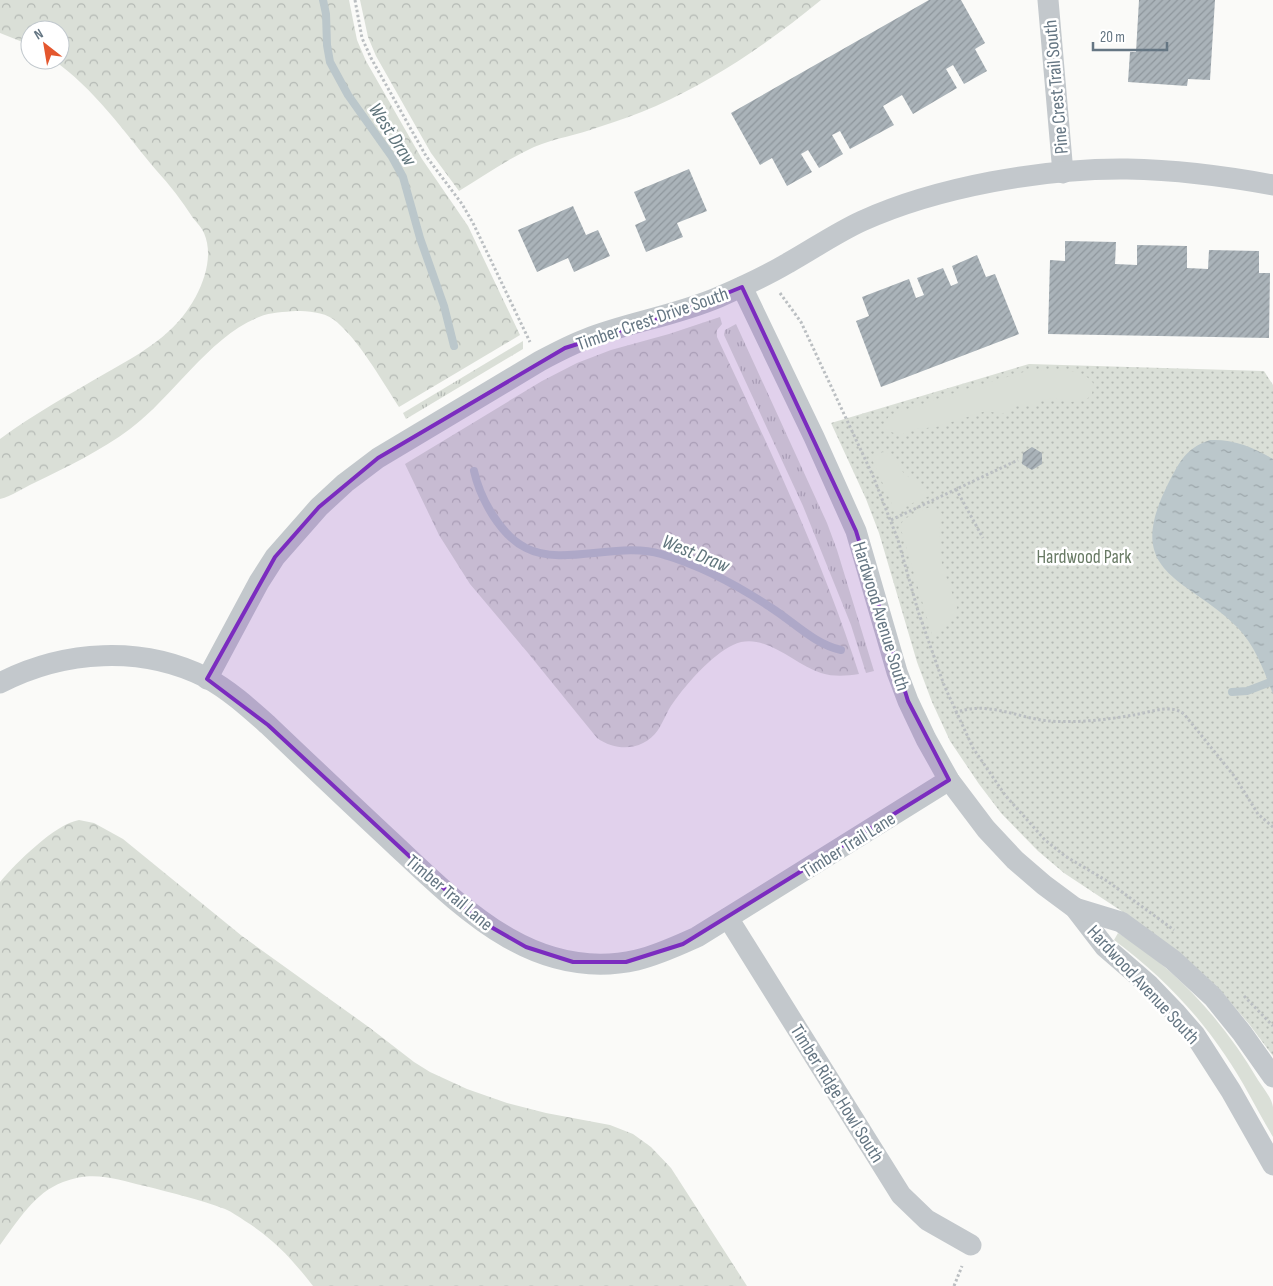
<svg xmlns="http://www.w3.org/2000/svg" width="1273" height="1286" font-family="'Sofia Sans Condensed',sans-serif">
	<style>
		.grass { fill: url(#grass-tufts) }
		.forest { fill: url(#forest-crowns) }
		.park { fill: url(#park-dots) }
		.garden { fill: #dadfd7 }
		.water { fill: url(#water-ripples) }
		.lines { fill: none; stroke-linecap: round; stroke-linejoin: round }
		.stream { stroke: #bbc7cb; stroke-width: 8 }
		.building { fill: url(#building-hatch) }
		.path { stroke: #bbbfc2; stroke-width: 3; stroke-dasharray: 2.5 2.5; stroke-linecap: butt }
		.minor { stroke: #c3c8cc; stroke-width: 21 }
		.marked { fill: #7b2cbf; fill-opacity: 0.2; stroke: #7b2cbf; stroke-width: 4; stroke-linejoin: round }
		.labels { text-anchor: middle; stroke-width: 5; stroke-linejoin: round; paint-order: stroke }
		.street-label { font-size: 19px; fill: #657683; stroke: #fff }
		.park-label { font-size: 19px; fill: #687a64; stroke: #fff }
		.water-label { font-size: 20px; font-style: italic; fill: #60757c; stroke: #fff }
	</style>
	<defs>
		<pattern id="grass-tufts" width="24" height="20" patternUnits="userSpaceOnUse" patternTransform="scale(1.25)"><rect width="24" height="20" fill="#dadfd7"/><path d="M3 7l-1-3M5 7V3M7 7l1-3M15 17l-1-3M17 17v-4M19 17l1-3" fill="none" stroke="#b4b9b4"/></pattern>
		<pattern id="forest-crowns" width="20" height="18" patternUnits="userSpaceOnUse" patternTransform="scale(1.25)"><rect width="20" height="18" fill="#dadfd7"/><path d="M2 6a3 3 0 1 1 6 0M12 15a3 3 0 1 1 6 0" fill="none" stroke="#b4b9b4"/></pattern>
		<pattern id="park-dots" width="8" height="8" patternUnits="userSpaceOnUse" patternTransform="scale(1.25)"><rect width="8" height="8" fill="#dadfd7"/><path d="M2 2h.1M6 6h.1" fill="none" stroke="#b4b9b4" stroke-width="1.8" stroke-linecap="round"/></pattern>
		<pattern id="water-ripples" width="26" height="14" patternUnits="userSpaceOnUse" patternTransform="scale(1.25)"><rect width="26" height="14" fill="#bbc7cb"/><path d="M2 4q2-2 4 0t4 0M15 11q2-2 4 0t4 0" fill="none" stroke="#9ca6aa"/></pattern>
		<pattern id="building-hatch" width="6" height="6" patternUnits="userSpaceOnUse" patternTransform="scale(1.25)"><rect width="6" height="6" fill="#aab3b9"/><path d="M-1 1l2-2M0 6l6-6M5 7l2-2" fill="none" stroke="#8e969c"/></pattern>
	</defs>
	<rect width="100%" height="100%" fill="#fafaf8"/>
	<g class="grass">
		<path d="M736,324L827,523L837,550L874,671L866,673L851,625L803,506L724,335L725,330Z"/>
		<path d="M523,341V349L406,419L403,413Z"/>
	</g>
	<g class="forest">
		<path d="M0,0H349L357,40L366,61L422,159L468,226L520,335L399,407C382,381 358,338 333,319C323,312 308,311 296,311C284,312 271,312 259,317C210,336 173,397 130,429C102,450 67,467 34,483C23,488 12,496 0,499V439C34,414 70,394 106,373C127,361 151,348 169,331C193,310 218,265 204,233C202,228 197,223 193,218C182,201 170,185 156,170C125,133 93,87 53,60H60V30H30V45L0,33Z"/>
		<path d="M360,0H821C771,41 715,80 656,106C638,114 618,121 599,127C578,135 555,138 534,147C508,159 483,176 459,191L431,153L376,56L368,37Z"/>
		<path d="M720,317L722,324L717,330V337C769,448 822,558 859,674C846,676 834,677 821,673C794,665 764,630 733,645C712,655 687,683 673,703C667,711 664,721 658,730C643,751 617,752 597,738L528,653L470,584L439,535L405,464L542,381L577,363L611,350L669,334Z"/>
		<path d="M79,820L94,823L123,839L242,936L370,1028L414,1062L430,1072L467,1089L507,1103L546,1113L610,1125L633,1134L651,1147L671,1168L747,1286H313C292,1259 274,1239 245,1221C239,1217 232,1212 225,1209C199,1199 172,1193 145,1186C116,1179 93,1170 63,1182C34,1193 18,1221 0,1245V882C16,863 55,824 79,820Z"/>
	</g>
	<path class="park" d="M1029,364L1264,371L1273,385V1056L1249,1024L1224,995L1129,916L1064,873L1038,851L1001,813L979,784L950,741L932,702L917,662L879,533L866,499L831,423Z"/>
	<g class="garden">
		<path d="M1047,370C1062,370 1083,369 1093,383L1092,394L1086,400L1070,402L1053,398L1040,401L1032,405H1017L1002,414L986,411L936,427L917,429L900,435L888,431L885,428L884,423L890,415L966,389L1027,371Z"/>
		<path d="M883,452C900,456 895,465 905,474C913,481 923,485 929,496L899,509H894L871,457Z"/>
		<path d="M934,505L943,515L939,531L942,565L957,607C955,621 944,630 932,635L900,526L904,519Z"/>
		<path d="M1118,933C1176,968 1224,1022 1258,1080C1263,1088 1272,1098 1273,1107C1273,1116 1273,1127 1273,1137C1257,1110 1243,1081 1225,1055C1195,1010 1157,972 1114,940Z"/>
	</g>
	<path class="water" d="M1210,440C1233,439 1253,447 1273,459V694C1264,671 1255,645 1237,627C1187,577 1123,575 1167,486C1179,463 1184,449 1210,440Z"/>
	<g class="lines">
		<g class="stream">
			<path d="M323,0L326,14L327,45L330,62L348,95L392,157L403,177L420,238L444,306L454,346"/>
			<path d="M474,471C480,498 500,535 526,548C562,567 620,541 661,554C699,565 737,585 770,607C794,622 814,644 841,650"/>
			<path d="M1232,692L1247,691L1273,681"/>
		</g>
	</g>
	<g class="building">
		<path d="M929,0H961L985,43L975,49L987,71L964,84L953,65L946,69L957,88L913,114L902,95L883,106L894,125L850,149L840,131L832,135L843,154L819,168L808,150L801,154L812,172L787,186L772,158L760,165L731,113Z"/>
		<path d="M1139,0H1215L1210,80L1188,79L1187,86L1128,82L1130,52H1136Z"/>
		<path d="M689,169L707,211L677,223L683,237L646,252L635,225L646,220L634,192Z"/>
		<path d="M573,206L586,235L598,230L610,256L574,272L568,258L537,272L518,230Z"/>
		<path d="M1065,241L1116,242L1115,264L1137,265V245L1187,246V268L1208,269L1209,250L1259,251V273H1270L1269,338L1048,334L1050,260L1065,261Z"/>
		<path d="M977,255L986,277L995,274L1019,334L881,387L856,321L869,316L862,297L909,279L916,298L924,295L917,278L943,268L951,286L958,283L952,266Z"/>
		<path d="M1032,447L1042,453V464L1032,470L1022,464L1023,453Z"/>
	</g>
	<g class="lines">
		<g class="path">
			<path d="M355,0L362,38L371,58L426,156L462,204L473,223L530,342"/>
			<path d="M780,293L801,322L873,476L898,540L918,611L944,685L973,748L1005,795L1045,840L1065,856L1107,881L1174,930"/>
			<path d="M956,489L983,538"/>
			<path d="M891,520L1018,460"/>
			<path d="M955,713C987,700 1017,718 1049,721C1076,723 1106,720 1133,715C1149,713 1170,703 1184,714L1235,777L1258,814L1273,827"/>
			<path d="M1244,996L1273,1026"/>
			<path d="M954,1286L962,1266"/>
		</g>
		<g class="minor">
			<path d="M1048,0L1063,173"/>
			<path d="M742,287L814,437L856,531L897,672L908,701L926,739L949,780L986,829L1015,860L1044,885L1075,908L1105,947L1149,985L1175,1012L1195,1035L1231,1091L1273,1165"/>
			<path d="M207,679L259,582L275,557L319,507L345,483L378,458L540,361C555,353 570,345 586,339C629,322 675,316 719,297C742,287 766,276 788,263C813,249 836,233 862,221C937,187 1044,168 1127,169C1176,170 1225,176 1273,185"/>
			<path d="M0,683C64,650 142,645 207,678C229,690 249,708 268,725C310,765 352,805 395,845C462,908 535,983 637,960C658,955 677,946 697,937L949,780"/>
			<path d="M1075,908L1121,922L1173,960L1213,997L1242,1033L1273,1077"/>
			<path d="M728,918L901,1195L927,1220L971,1245"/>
		</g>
	</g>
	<path class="marked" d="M742,287L856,531L908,701L949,780L683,944L626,962H573L526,947L477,919L268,725L207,679L275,557L319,507L378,458L565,348L688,309Z"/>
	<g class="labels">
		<g class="street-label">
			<text transform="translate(1055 87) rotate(-95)" y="7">Pine Crest Trail South</text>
			<text transform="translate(652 318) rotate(-19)" y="7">Timber Crest Drive South</text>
			<text transform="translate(882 616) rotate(73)" y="7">Hardwood Avenue South</text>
			<text transform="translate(848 844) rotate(-32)" y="7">Timber Trail Lane</text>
			<text transform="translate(450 892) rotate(40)" y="7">Timber Trail Lane</text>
			<text transform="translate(1144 984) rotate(47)" y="7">Hardwood Avenue South</text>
			<text transform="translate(838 1093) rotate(58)" y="7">Timber Ridge Howl South</text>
		</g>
		<g class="park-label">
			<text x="1084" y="563">Hardwood Park</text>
		</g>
		<g class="water-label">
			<text transform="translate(393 134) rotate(57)" y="7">West Draw</text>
			<text transform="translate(696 553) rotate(22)" y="7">West Draw</text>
		</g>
	</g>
	<g transform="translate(45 45) rotate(329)"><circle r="24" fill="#ffffff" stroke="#c1c8cd"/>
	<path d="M0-4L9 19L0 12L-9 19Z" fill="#e4572e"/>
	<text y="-8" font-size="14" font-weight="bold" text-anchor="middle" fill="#657683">N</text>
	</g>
	<path d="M1093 42v8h74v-8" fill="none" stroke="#657683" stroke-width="2.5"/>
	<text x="1100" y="42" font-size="15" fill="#657683" stroke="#ffffff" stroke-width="4" paint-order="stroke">20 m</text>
</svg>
